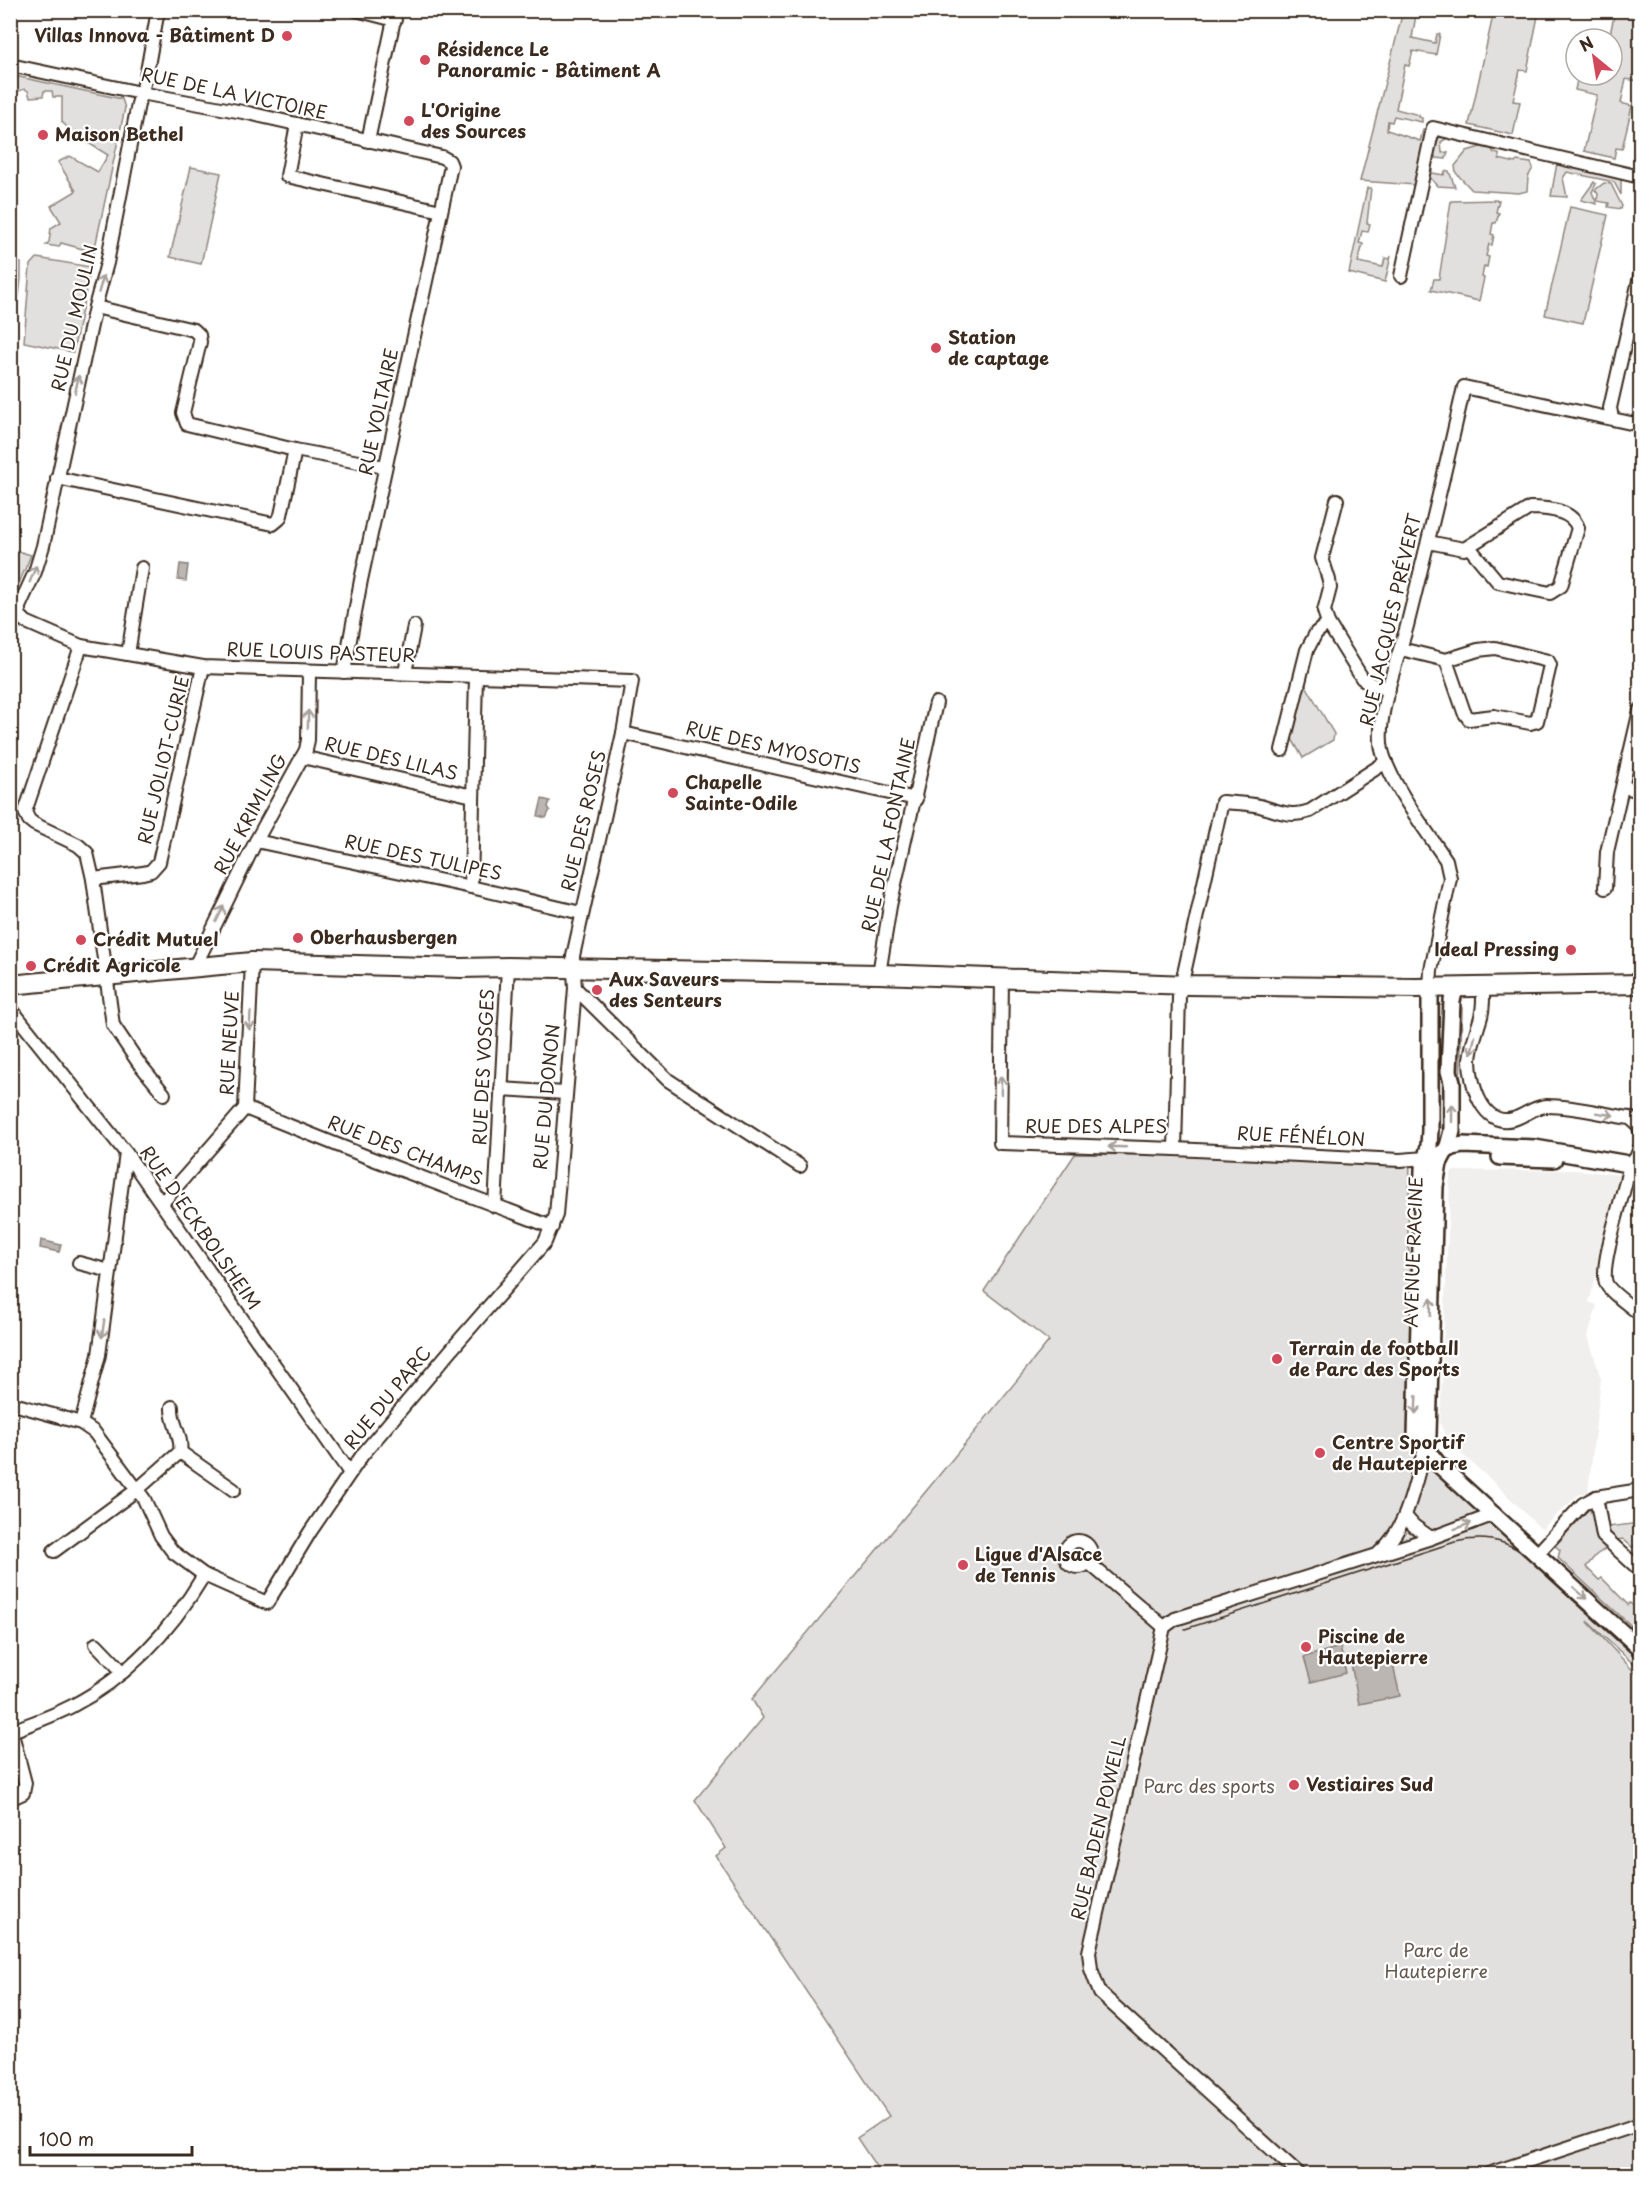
<svg xmlns="http://www.w3.org/2000/svg" width="1651" height="2185" font-family="'Playpen Sans',sans-serif">
	<style>
		.built { fill: #f1efee }
		.green { fill: #e2e0de; stroke: #8e857e; stroke-width: 1.5 }
		.water { fill: #bcb6b3; stroke: #887e77; stroke-width: 1.5 }
		.lines { fill: none; stroke-linecap: round; stroke-linejoin: round }
		.minor-casing { stroke: #3b2a1e; stroke-width: 16 }
		.tertiary-casing { stroke: #3b2a1e; stroke-width: 20 }
		.secondary-casing { stroke: #3b2a1e; stroke-width: 22 }
		.minor { stroke: #fff; stroke-width: 12 }
		.tertiary { stroke: #fff; stroke-width: 15 }
		.secondary { stroke: #fff; stroke-width: 18 }
		.tram { stroke: #3b2a1e; stroke-width: 1.5 }
		.oneway { stroke: #a79f9a }
		.poi-dot { fill: #d1495b; stroke: #fff; stroke-width: 2 }
		.labels { text-anchor: middle; stroke-width: 4.5; stroke-linejoin: round; paint-order: stroke }
		.poi-label { font-size: 18px; font-weight: bold; fill: #3b2a1e; stroke: #fff; text-anchor: start }
		.street-label { font-size: 18px; fill: #3b2a1e; stroke: #fff }
		.park-label { font-size: 18px; fill: #65584e; stroke: #fff }
	</style>
	<rect width="100%" height="100%" fill="#fff"/>
	<filter id="ink" filterUnits="userSpaceOnUse"><feTurbulence type="fractalNoise" baseFrequency=".0167" numOctaves="2"/><feDisplacementMap in="SourceGraphic" scale="12" xChannelSelector="R" yChannelSelector="G"/><feConvolveMatrix kernelMatrix="1 2 1 2 8 2 1 2 1" color-interpolation-filters="sRGB"/></filter>
	<g filter="url(#ink)">
		<path class="built" d="M1576,1170L1623,1175L1589,1302L1597,1305L1588,1336L1601,1379L1588,1492L1578,1495L1543,1528L1539,1527L1499,1487L1456,1449L1445,1436L1440,1423L1450,1180L1452,1171Z"/>
		<g class="green">
			<path d="M1403,11H1422L1420,16L1416,15L1412,38L1435,43L1437,34H1440L1436,55L1413,51L1409,66L1405,65L1396,109L1419,115V117L1422,118V122L1394,116L1392,122L1388,121L1387,130L1420,141L1423,130L1428,131L1416,185L1360,181Z"/>
			<path d="M1494,11H1539L1527,71L1520,70L1513,101L1520,102L1513,135L1469,125Z"/>
			<path d="M1615,11L1640,16V66L1637,81L1626,79L1621,103L1632,106L1622,149L1616,148L1614,158L1584,151L1597,95L1575,90L1578,75L1600,77L1601,75H1612V39H1609Z"/>
			<path d="M10,75L122,99L125,108L94,252L61,243L59,247L46,245L49,242L51,228L61,222L51,206L76,191L58,162L70,156L98,172L108,155L67,130V127L62,122V97H53L52,91H44L43,96L30,97L28,91L25,89L12,93Z"/>
			<path d="M1442,136H1445L1446,139L1441,142L1442,153L1448,152L1446,159L1436,158L1434,155V141Z"/>
			<path d="M1480,147L1491,148L1494,153L1499,154V159L1515,163L1517,161L1531,163L1533,168L1528,177L1527,191L1519,193L1472,190L1456,173L1455,166L1467,151Z"/>
			<path d="M1557,163L1621,177V195L1614,182L1567,172L1563,178L1567,197L1551,196Z"/>
			<path d="M191,167L221,173L201,264L170,257Z"/>
			<path d="M1431,168H1432V173L1444,175L1445,171H1449L1455,187L1437,186L1429,176Z"/>
			<path d="M1594,182L1596,184L1592,192L1597,204L1581,200Z"/>
			<path d="M1604,183L1611,184L1622,206L1621,209L1608,207L1609,203L1597,201L1598,194L1595,190Z"/>
			<path d="M1367,188H1371L1367,223L1370,224L1368,232L1362,231L1359,243L1363,244L1358,262L1383,267L1385,258L1390,259L1391,256L1385,282L1349,273Z"/>
			<path d="M1499,200L1496,212L1499,213L1496,223H1493L1491,234L1494,235L1492,245L1489,244L1486,256L1489,257L1487,267L1484,266L1482,277L1484,278L1479,301L1431,290L1434,279H1439L1451,201Z"/>
			<path d="M1570,207L1608,215L1583,323L1545,315Z"/>
			<path d="M37,258L91,267L73,352L24,342L30,266Z"/>
			<path d="M11,260L21,263C22,284 19,304 11,324V302L18,268L11,266Z"/>
			<path d="M11,549L31,555L11,602L10,549Z"/>
			<path d="M1304,682L1334,734L1333,740L1303,758L1292,739V730Z"/>
			<path d="M1436,1005H1444L1442,1072L1447,1082L1445,1128H1437L1438,1083L1434,1072Z"/>
			<path d="M1460,1008H1462L1459,1128H1456Z"/>
			<path d="M1075,1154L1174,1155L1410,1164L1408,1231L1418,1451L1518,1544L1516,1547L1524,1555L1528,1551L1640,1657V1670L1587,1621L1640,1678V2174H881L857,2138L889,2116L716,1856L726,1848L695,1800L763,1718L752,1699L927,1490L1049,1341L984,1291Z"/>
			<path d="M1605,1503L1608,1527L1640,1523V1543L1632,1547L1623,1539L1617,1540C1606,1531 1602,1516 1605,1503Z"/>
			<path d="M1594,1506L1608,1547L1596,1555L1586,1567L1599,1580L1602,1578L1628,1605L1630,1603L1637,1609L1639,1607L1640,1609V1634L1558,1558L1560,1550L1555,1546L1585,1513Z"/>
		</g>
		<g class="water">
			<path d="M180,564L188,565L186,581L178,580Z"/>
			<path d="M542,799L550,801L548,807L550,810L546,818L538,816Z"/>
			<path d="M41,1240L61,1245L59,1252L40,1248Z"/>
			<path d="M1340,1647L1346,1673L1311,1682L1304,1657Z"/>
			<path d="M1391,1656L1400,1696L1359,1704L1351,1664Z"/>
		</g>
		<g class="lines">
			<g class="minor-casing">
				<g id="minor">
					<path d="M356,10L395,20"/>
					<path d="M10,65L141,93L248,113L442,157L449,161L451,166L361,580L344,672"/>
					<path d="M297,124L287,176L441,211"/>
					<path d="M368,141L396,10"/>
					<path d="M1401,276L1433,128L1640,177"/>
					<path d="M95,307L194,330L199,335L200,342L183,413L187,424L295,450L385,467"/>
					<path d="M1612,418L1610,408L1640,276"/>
					<path d="M57,478L273,524L279,519L281,515L295,450"/>
					<path d="M1428,542L1464,549L1530,508C1548,508 1572,510 1578,528L1561,586L1550,593L1498,582L1469,547"/>
					<path d="M1328,623L1362,678L1371,684L1389,689"/>
					<path d="M10,627L19,615V607L35,572L43,546L95,307L107,263L138,104L146,77L158,10"/>
					<path d="M81,646L25,812L29,820L34,824L78,845L87,853L93,879L113,1025L138,1062L164,1094"/>
					<path d="M1401,649L1446,660L1464,712L1469,719L1494,716L1530,723L1537,721L1550,665L1548,661L1495,648L1478,650L1446,660"/>
					<path d="M128,654L142,568"/>
					<path d="M405,673L414,626"/>
					<path d="M623,733L916,799"/>
					<path d="M1282,750L1307,650L1316,633L1328,623L1324,611L1330,588L1329,580L1322,558L1337,500"/>
					<path d="M302,757L473,796"/>
					<path d="M1624,787L1640,791"/>
					<path d="M256,841L471,887L581,913"/>
					<path d="M93,879L143,873L151,871L159,862L203,667"/>
					<path d="M471,887L476,676"/>
					<path d="M1605,888L1607,852L1640,710"/>
					<path d="M195,966L256,841L306,750L308,740L309,672"/>
					<path d="M879,974L890,906L936,703"/>
					<path d="M1002,979L1000,1143L1175,1149L1400,1160L1426,1158"/>
					<path d="M1483,987C1483,998 1484,1009 1480,1020C1476,1033 1471,1046 1470,1060C1470,1082 1482,1128 1513,1119C1525,1116 1534,1106 1547,1106C1574,1106 1603,1114 1630,1118L1638,1125L1640,1130"/>
					<path d="M575,988L668,1080L800,1166"/>
					<path d="M1430,988L1431,970L1450,878L1446,860C1426,830 1390,784 1382,750C1375,717 1398,659 1407,626C1427,546 1446,467 1464,387L1640,425"/>
					<path d="M12,1010L126,1153L350,1473"/>
					<path d="M501,1089L565,1093"/>
					<path d="M245,1108L365,1156L552,1227"/>
					<path d="M1640,1148L1636,1158L1630,1164C1626,1188 1599,1265 1606,1283C1609,1292 1632,1307 1640,1314"/>
					<path d="M1175,1149L1179,996L1222,802C1234,803 1248,803 1260,806C1278,811 1291,818 1310,811L1386,762"/>
					<path d="M162,1203L245,1108L252,962"/>
					<path d="M495,1206L508,967"/>
					<path d="M79,1263L110,1271"/>
					<path d="M10,1403L81,1423L94,1432L144,1499L161,1536L173,1552L204,1575L267,1603L310,1532L363,1454L457,1343L545,1242L556,1215L575,988L573,956L623,733L632,681L203,667L81,646L26,622L19,615"/>
					<path d="M81,1423L99,1355L126,1153"/>
					<path d="M180,1452L234,1490"/>
					<path d="M1596,1497L1603,1536L1640,1570"/>
					<path d="M1405,1516L1414,1526L1431,1538"/>
					<circle cx="1078" cy="1554" r="13"/>
					<path d="M54,1551L138,1489L180,1452C183,1436 171,1423 172,1407"/>
					<path d="M1379,1553C1409,1527 1413,1485 1425,1449"/>
					<path d="M1538,1553L1583,1504L1596,1497L1640,1490"/>
					<path d="M1089,1563L1164,1627"/>
					<path d="M96,1644L123,1672"/>
					<path d="M10,1726L25,1783L23,1793L10,1799"/>
					<path d="M12,1731C32,1723 53,1716 72,1706C130,1676 171,1630 204,1575"/>
					<path d="M1299,2174L1100,1993L1091,1969L1089,1952L1164,1627L1175,1619L1431,1538L1495,1514"/>
					<path d="M1488,2174L1640,2124"/>
				</g>
			</g>
			<g class="tertiary-casing">
				<g id="tertiary">
					<path d="M1430,988V1130L1429,1146L1423,1169L1416,1436L1437,1463L1640,1649"/>
					<path d="M1440,1154L1453,1147L1463,1145L1535,1148L1640,1166"/>
					<path d="M1500,1157L1554,1159"/>
					<path d="M1425,1449L1428,1435L1435,1186L1439,1163L1448,1146L1452,1131V1082L1449,1071L1452,1001L1455,988"/>
				</g>
			</g>
			<g class="secondary-casing">
				<path id="secondary" d="M10,985L252,962L461,968L508,967L879,974L1189,985L1416,988L1640,984"/>
			</g>
			<use href="#minor" class="minor"/>
			<use href="#tertiary" class="tertiary"/>
			<use href="#secondary" class="secondary"/>
			<path class="tram" d="M1185,1629L1455,1542C1480,1536 1505,1539 1525,1555L1640,1659"/>
		</g>
		<defs><path id="oneway-shaft" d="M-6 0H5M1.5-3L5.5 0L1.5 3" fill="none" stroke-width="1.6" stroke-linecap="round" stroke-linejoin="round" transform="scale(1.5)"/></defs>
		<g class="oneway">
			<use href="#oneway-shaft" transform="translate(101 284) rotate(-74)"/>
			<use href="#oneway-shaft" transform="translate(77 384) rotate(-78)"/>
			<use href="#oneway-shaft" transform="translate(33 574) rotate(-68)"/>
			<use href="#oneway-shaft" transform="translate(308 719) rotate(-89)"/>
			<use href="#oneway-shaft" transform="translate(220 914) rotate(-64)"/>
			<use href="#oneway-shaft" transform="translate(250 1021) rotate(93)"/>
			<use href="#oneway-shaft" transform="translate(1473 1045) rotate(103)"/>
			<use href="#oneway-shaft" transform="translate(1001 1085) rotate(-89)"/>
			<use href="#oneway-shaft" transform="translate(1452 1113) rotate(-90)"/>
			<use href="#oneway-shaft" transform="translate(1605 1114) rotate(9)"/>
			<use href="#oneway-shaft" transform="translate(1117 1147) rotate(-178)"/>
			<use href="#oneway-shaft" transform="translate(1431 1307) rotate(-88)"/>
			<use href="#oneway-shaft" transform="translate(103 1329) rotate(98)"/>
			<use href="#oneway-shaft" transform="translate(1416 1405) rotate(92)"/>
			<use href="#oneway-shaft" transform="translate(1463 1526) rotate(-20)"/>
			<use href="#oneway-shaft" transform="translate(1580 1593) rotate(42)"/>
		</g>
	</g>
	<g class="poi-dot">
		<circle cx="287" cy="36" r="6"/>
		<circle cx="425" cy="60" r="6"/>
		<circle cx="409" cy="121" r="6"/>
		<circle cx="43" cy="135" r="6"/>
		<circle cx="936" cy="348" r="6"/>
		<circle cx="673" cy="793" r="6"/>
		<circle cx="298" cy="938" r="6"/>
		<circle cx="81" cy="940" r="6"/>
		<circle cx="1571" cy="950" r="6"/>
		<circle cx="31" cy="966" r="6"/>
		<circle cx="597" cy="990" r="6"/>
		<circle cx="1277" cy="1359" r="6"/>
		<circle cx="1320" cy="1453" r="6"/>
		<circle cx="963" cy="1565" r="6"/>
		<circle cx="1306" cy="1647" r="6"/>
		<circle cx="1294" cy="1785" r="6"/>
	</g>
	<g class="labels">
		<g class="poi-label">
			<text x="275" y="42" text-anchor="end">Villas Innova - Bâtiment D</text>
			<text x="437" y="56">Résidence Le<tspan x="437" dy="21">Panoramic - Bâtiment A</tspan></text>
			<text x="421" y="117">L'Origine<tspan x="421" dy="21">des Sources</tspan></text>
			<text x="55" y="141">Maison Bethel</text>
			<text x="948" y="344">Station<tspan x="948" dy="21">de captage</tspan></text>
			<text x="685" y="789">Chapelle<tspan x="685" dy="21">Sainte-Odile</tspan></text>
			<text x="310" y="944">Oberhausbergen</text>
			<text x="93" y="946">Crédit Mutuel</text>
			<text x="1559" y="956" text-anchor="end">Ideal Pressing</text>
			<text x="43" y="972">Crédit Agricole</text>
			<text x="609" y="986">Aux Saveurs<tspan x="609" dy="21">des Senteurs</tspan></text>
			<text x="1289" y="1355">Terrain de football<tspan x="1289" dy="21">de Parc des Sports</tspan></text>
			<text x="1332" y="1449">Centre Sportif<tspan x="1332" dy="21">de Hautepierre</tspan></text>
			<text x="975" y="1561">Ligue d'Alsace<tspan x="975" dy="21">de Tennis</tspan></text>
			<text x="1318" y="1643">Piscine de<tspan x="1318" dy="21">Hautepierre</tspan></text>
			<text x="1306" y="1791">Vestiaires Sud</text>
		</g>
		<g class="street-label">
			<text transform="translate(234 94) rotate(12)" y="6">RUE DE LA VICTOIRE</text>
			<text transform="translate(75 318) rotate(-77)" y="6">RUE DU MOULIN</text>
			<text transform="translate(379 412) rotate(-78)" y="6">RUE VOLTAIRE</text>
			<text transform="translate(1391 620) rotate(-77)" y="6">RUE JACQUES PRÉVERT</text>
			<text transform="translate(321 653) rotate(2)" y="6">RUE LOUIS PASTEUR</text>
			<text transform="translate(773 748) rotate(13)" y="6">RUE DES MYOSOTIS</text>
			<text transform="translate(391 759) rotate(13)" y="6">RUE DES LILAS</text>
			<text transform="translate(164 760) rotate(-77)" y="6">RUE JOLIOT-CURIE</text>
			<text transform="translate(251 814) rotate(-62)" y="6">RUE KRIMLING</text>
			<text transform="translate(584 821) rotate(-77)" y="6">RUE DES ROSES</text>
			<text transform="translate(889 835) rotate(-78)" y="6">RUE DE LA FONTAINE</text>
			<text transform="translate(423 858) rotate(12)" y="6">RUE DES TULIPES</text>
			<text transform="translate(230 1043) rotate(-87)" y="6">RUE NEUVE</text>
			<text transform="translate(484 1067) rotate(-87)" y="6">RUE DES VOSGES</text>
			<text transform="translate(547 1097) rotate(-85)" y="6">RUE DU DONON</text>
			<text x="1096" y="1133">RUE DES ALPES</text>
			<text transform="translate(1301 1137) rotate(3)" y="6">RUE FÉNÉLON</text>
			<text transform="translate(405 1151) rotate(21)" y="6">RUE DES CHAMPS</text>
			<text transform="translate(200 1228) rotate(55)" y="6">RUE D'ECKBOLSHEIM</text>
			<text transform="translate(1414 1252) rotate(-88)" y="6">AVENUE RACINE</text>
			<text transform="translate(388 1398) rotate(-51)" y="6">RUE DU PARC</text>
			<text transform="translate(1099 1828) rotate(-77)" y="6">RUE BADEN POWELL</text>
		</g>
		<g class="park-label">
			<text x="1209" y="1793">Parc des sports</text>
			<text x="1436" y="1957">Parc de<tspan x="1436" dy="21">Hautepierre</tspan></text>
		</g>
	</g>
	<rect width="1651" height="2185" fill="none" stroke="#fff" stroke-width="36"/>
	<rect x="18" y="18" width="1615" height="2149" fill="none" stroke="#3b2a1e" stroke-width="2" filter="url(#ink)"/>
	<g transform="translate(1594 57) rotate(330)"><circle r="28" fill="#ffffff" stroke="#b1aaa5" stroke-width="1.5"/>
	<path d="M0-4.5L10 22L0 15L-10 22Z" fill="#d1495b"/>
	<text y="-9" font-size="16" font-weight="bold" text-anchor="middle" fill="#3b2a1e">N</text>
	</g>
	<path d="M30 2146v9h162v-9" fill="none" stroke="#3b2a1e" stroke-width="3"/>
	<text x="39" y="2146" font-size="18" fill="#3b2a1e" stroke="#ffffff" stroke-width="4.5" paint-order="stroke">100 m</text>
</svg>
